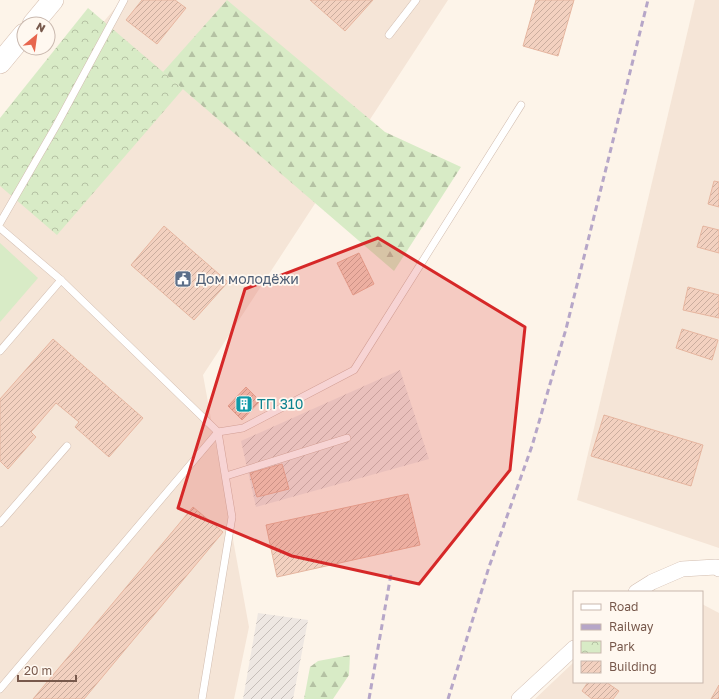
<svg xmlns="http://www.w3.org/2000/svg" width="719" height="699" font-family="'Golos Text',sans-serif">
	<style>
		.residential { fill: #f5e5d7 }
		.industrial { fill: url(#industrial-furrows) }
		.green { fill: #d8ebc6 }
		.forest { fill: url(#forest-firs) }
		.park { fill: url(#park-crowns) }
		.building { fill: url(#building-hatch); stroke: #e6b6a0 }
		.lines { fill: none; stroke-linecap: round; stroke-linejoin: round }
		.lane-casing { stroke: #d2bdb0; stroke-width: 8 }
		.street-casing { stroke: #d2bdb0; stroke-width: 16 }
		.secondary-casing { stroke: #d5bdae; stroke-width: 22 }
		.lane { stroke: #fff; stroke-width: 7 }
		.street { stroke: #fff; stroke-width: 15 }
		.secondary { stroke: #fff; stroke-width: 21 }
		.rail { stroke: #b6a6c8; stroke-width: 3; stroke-dasharray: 6 4; stroke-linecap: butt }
		.marked { fill: #d62828; fill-opacity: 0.2; stroke: #d62828; stroke-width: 3; stroke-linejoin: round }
		.labels { text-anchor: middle; stroke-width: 3.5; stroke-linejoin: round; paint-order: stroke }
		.service-label { font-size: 14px; fill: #4e5e75; stroke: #fff8f0; text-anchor: start }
		.culture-label { font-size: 14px; fill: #0d838f; stroke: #fff8f0; text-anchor: start }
	</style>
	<defs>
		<pattern id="industrial-furrows" width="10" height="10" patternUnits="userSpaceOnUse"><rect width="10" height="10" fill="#eee7e2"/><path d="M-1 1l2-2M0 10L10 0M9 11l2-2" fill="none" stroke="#c6beb9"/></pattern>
		<pattern id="forest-firs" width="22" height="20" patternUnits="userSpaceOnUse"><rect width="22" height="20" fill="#d8ebc6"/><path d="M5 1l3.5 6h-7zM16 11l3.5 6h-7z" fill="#b4c1a3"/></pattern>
		<pattern id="park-crowns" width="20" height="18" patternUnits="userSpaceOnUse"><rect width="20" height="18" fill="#d8ebc6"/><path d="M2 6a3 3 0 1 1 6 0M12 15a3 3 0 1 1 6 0" fill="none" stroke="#b4c1a3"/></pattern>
		<pattern id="building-hatch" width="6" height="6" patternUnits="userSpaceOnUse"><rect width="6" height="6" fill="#f3d1c0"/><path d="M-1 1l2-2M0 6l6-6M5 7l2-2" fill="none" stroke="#caad9e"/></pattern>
	</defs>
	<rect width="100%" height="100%" fill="#fdf4e9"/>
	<g class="residential">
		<path d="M122,0H448L203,375L249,627L234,699H0V144Z"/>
		<path d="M695,0H719V548L577,500Z"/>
		<path d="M702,604L719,613V699H535L574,662V682H702Z"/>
	</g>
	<g class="industrial">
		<path d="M400,370L429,459L256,507L241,441Z"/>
		<path d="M258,613L308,620L293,699H243Z"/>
	</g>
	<path class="green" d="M0,243L38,278L0,322Z"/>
	<g class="forest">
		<path d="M227,0L385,132L461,167L394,271L163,72Z"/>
		<path d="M350,655L349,675L333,699H304L310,667L318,661Z"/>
	</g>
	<path class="park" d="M88,8L183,89L57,235L0,186V118Z"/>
	<g class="building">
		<path d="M142,0H175L186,8L157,44L126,20Z"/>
		<path d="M310,0H373L345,31Z"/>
		<path d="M536,0H574L558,56L523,46Z"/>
		<path d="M714,181L719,182V207L708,204Z"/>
		<path d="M164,226L228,282L194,320L131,265Z"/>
		<path d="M703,226L719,230V253L697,247Z"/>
		<path d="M359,253L374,284L353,295L337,263Z"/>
		<path d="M688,287L719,295V318L683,310Z"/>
		<path d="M682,329L718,340L712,360L676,348Z"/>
		<path d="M53,339L143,418L109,457L75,427L79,422L56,403L31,432L36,437L8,469L0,461V399Z"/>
		<path d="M246,387L260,401L242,420L228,406Z"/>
		<path d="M604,415L703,445L691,486L591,456Z"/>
		<path d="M282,464L289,489L257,497L250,473Z"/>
		<path d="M408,494L420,545L277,577L266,525Z"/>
		<path d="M193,507L223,532L84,699H33Z"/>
		<path d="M588,682H606L619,691L613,699H592L582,691Z"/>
		<path d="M719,685V699H711Z"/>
	</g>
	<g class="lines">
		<g class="lane-casing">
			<g id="lane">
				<path d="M389,35L416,0"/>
				<path d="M0,223L56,126L124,0"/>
				<path d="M0,228L61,280L218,432L0,689"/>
				<path d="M0,351L61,280"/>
				<path d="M226,476L347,438"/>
				<path d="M0,523L67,446"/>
				<path d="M202,699L232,517L218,432L243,428L354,370L521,105"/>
			</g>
		</g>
		<g class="street-casing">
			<g id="street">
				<path d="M636,592L652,582L682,569L716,567L719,569"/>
				<path d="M519,699L574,648"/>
			</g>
		</g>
		<g class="secondary-casing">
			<g id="secondary">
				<path d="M33,24L53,0"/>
				<path d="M0,63L24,34"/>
			</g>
		</g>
		<use href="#lane" class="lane"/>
		<use href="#street" class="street"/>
		<use href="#secondary" class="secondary"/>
		<g class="rail">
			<path d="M369,699L391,574"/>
			<path d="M448,699L489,567L532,446L566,329L648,0"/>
		</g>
	</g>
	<path class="marked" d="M378,238L525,327L510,470L419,584L292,556L178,508L245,289Z"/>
	<defs>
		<g id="civic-square" transform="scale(0.9)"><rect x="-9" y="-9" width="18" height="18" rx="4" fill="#5c6f8a" stroke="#fff8f0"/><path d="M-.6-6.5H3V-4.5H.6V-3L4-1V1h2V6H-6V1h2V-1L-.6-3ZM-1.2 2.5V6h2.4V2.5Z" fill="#fff"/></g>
		<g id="building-square" transform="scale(0.9)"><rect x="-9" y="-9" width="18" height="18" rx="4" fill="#0f9aa8" stroke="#fff8f0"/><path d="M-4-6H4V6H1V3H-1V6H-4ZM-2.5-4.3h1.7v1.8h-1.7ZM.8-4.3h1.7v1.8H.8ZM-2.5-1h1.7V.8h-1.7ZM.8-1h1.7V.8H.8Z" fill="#fff"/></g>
	</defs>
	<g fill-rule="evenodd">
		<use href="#civic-square" x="183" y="279"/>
		<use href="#building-square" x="244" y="404"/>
	</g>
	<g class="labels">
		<g class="service-label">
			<text x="196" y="284">Дом молодёжи</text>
		</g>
		<g class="culture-label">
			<text x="257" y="409">ТП 310</text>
		</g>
	</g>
	<rect x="573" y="591" width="130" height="92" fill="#fff8f0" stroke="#c9b8ae"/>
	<rect x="581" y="604" width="20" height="6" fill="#ffffff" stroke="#c9b8ae"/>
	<text x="609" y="611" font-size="12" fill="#78594c">Road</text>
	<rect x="581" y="624" width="20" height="6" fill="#b6a6c8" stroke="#c9b8ae"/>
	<text x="609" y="631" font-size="12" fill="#78594c">Railway</text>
	<rect x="581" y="641" width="20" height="12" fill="url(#park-crowns)" stroke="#c9b8ae"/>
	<text x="609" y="651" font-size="12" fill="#78594c">Park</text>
	<rect x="581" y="661" width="20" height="12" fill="url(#building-hatch)" stroke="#c9b8ae"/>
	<text x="609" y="671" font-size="12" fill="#78594c">Building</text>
	<g transform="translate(36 36) rotate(29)"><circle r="19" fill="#fff8f0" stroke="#c9b8ae"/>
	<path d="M0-3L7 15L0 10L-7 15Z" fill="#e7664e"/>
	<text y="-6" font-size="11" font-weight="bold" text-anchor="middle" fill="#78594c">N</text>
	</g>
	<path d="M18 675v6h58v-6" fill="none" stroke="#78594c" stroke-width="2"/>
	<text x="24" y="675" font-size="12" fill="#78594c" stroke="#fff8f0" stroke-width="3" paint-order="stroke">20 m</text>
</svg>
